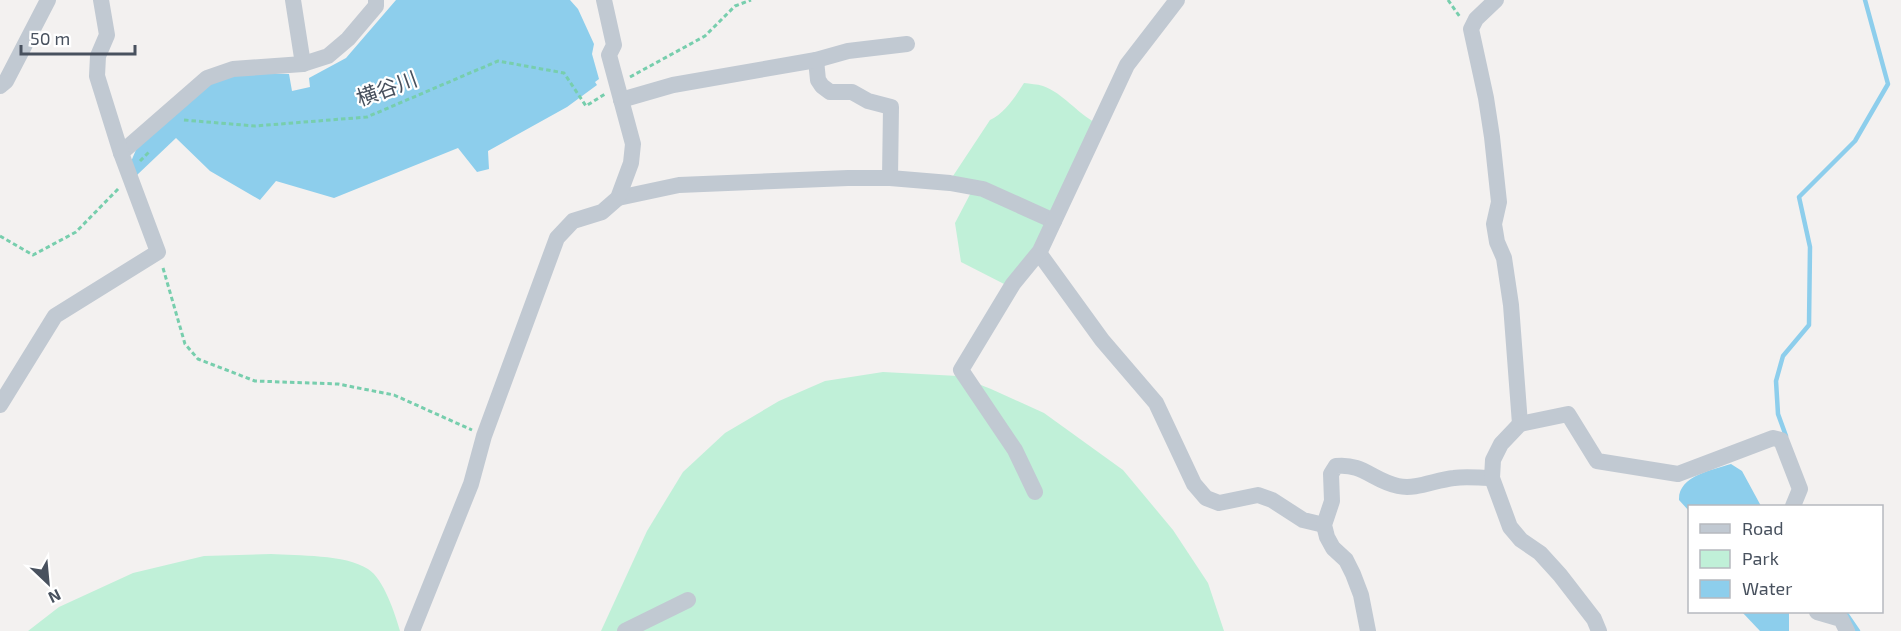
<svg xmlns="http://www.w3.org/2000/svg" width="1901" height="631" font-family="'Exo 2','Noto Sans JP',sans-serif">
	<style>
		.green { fill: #c0f0d8 }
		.water { fill: #8dceec }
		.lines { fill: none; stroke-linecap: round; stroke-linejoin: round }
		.stream { stroke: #8dceec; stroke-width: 4.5 }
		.path { stroke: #77cead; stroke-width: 3; stroke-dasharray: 4.5 3; stroke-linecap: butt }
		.minor { stroke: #c1c9d2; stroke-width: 16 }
		.labels { text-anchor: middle; stroke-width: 4.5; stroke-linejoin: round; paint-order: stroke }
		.street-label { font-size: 21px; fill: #48515e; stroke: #fff }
	</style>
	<rect width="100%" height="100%" fill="#f3f1f0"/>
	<g class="green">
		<path d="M1024,83C1030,84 1037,84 1043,86C1063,93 1077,113 1096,123L1035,249L1008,286L961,262L955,223L977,181L953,176L990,120C1005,113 1015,97 1024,83Z"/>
		<path d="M883,372L958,376L991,389L1044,413L1123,470L1173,530L1208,583L1224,631H601L647,531L683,472L725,433L779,401L825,381Z"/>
		<path d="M271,554C298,556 345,554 368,569C384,579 395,614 400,631H28L59,607L133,573L204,556Z"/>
	</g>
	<g class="water">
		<path d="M396,0H570L578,9L594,44L592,54L599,79L595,82L597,85L567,107L488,151L489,169L477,172L458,148L334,198L276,181L260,200L210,171L176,138L137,175L130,164L138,145L209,83L240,73L289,74L292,91L310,87L309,78L346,58Z"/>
		<path d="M1731,464L1742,471L1761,506H1690L1689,511L1679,500C1678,476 1712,470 1731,464Z"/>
		<path d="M1742,612H1789V631H1760Z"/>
	</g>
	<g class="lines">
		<g class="stream">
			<path d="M1786,436L1778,414L1776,381L1783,356L1809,325L1810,247L1799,197L1855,141L1888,84L1865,0"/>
			<path d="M1845,612L1858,631"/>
		</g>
		<g class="path">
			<path d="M1448,0L1460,17"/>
			<path d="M630,77L705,36L735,6L751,0"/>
			<path d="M184,120L255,126L367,117L498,61L564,73L586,106L605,94"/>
			<path d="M140,161L150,151"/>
			<path d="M0,236L33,255L76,232L119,188"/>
			<path d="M163,268L185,344L198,359L255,381L338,384L394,395L472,430"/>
		</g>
		<g class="minor">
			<path d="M293,0L303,64"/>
			<path d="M1496,0L1476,19L1471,29L1486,98L1492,137L1499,202L1494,224L1497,242L1504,258L1511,305L1520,424"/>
			<path d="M816,60L818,80L822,86L830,92H852L868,101L891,107L890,178"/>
			<path d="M0,86L6,81L48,0"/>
			<path d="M621,100L673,85L816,60L848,51L907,44"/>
			<path d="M121,153L207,78L233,69L303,64L328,56L348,39L376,6V0"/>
			<path d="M618,198L679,185L848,178H890L950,183L983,189L1054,221"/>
			<path d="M1039,253L1102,340L1156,403L1194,484L1206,498L1219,503L1258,495L1272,500L1303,520L1324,525"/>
			<path d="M0,405L55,316L158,252L121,153L97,76L98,56L107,35L101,0"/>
			<path d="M1035,492L1015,450L961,370L1013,284L1040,251L1127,65L1177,0"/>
			<path d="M1817,612L1841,619L1847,631"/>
			<path d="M412,631L471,484L484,436L557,238L573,221L602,212L618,198L631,163L633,144L609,55L614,45L604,0"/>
			<path d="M625,631L688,600"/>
			<path d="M1368,631L1361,595L1353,574L1346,560L1333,548L1327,537L1324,525L1332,501L1331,474L1336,466C1363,463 1373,481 1398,486C1416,490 1435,480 1454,478C1466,476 1479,478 1492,478"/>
			<path d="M1599,631L1594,619L1560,575L1540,553L1521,540L1510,527L1492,478L1493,460L1501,444L1520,424L1568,414L1597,461L1678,474L1773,438L1781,440L1800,489L1793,506"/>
		</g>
	</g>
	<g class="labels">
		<g class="street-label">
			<text transform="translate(387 89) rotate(-20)" y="7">横谷川</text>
		</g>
	</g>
	<rect x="1688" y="505" width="195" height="108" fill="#ffffff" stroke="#b6b9bf" stroke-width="1.5"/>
	<rect x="1700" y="524" width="30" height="9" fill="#c1c9d2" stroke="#b6b9bf" stroke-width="1.5"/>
	<text x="1742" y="535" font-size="18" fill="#48515e">Road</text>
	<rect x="1700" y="550" width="30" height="18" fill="#c0f0d8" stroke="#b6b9bf" stroke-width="1.5"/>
	<text x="1742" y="565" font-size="18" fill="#48515e">Park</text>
	<rect x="1700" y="580" width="30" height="18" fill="#8dceec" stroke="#b6b9bf" stroke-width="1.5"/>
	<text x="1742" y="595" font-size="18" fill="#48515e">Water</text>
	<g transform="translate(48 583) rotate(154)" stroke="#ffffff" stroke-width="4.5" paint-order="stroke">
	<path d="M0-4.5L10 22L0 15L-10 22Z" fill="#48515e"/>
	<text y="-9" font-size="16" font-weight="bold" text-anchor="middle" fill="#48515e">N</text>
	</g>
	<path d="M21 45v9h114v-9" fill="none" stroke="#48515e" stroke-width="3"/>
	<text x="30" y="45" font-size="18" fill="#48515e" stroke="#ffffff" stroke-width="4.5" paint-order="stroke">50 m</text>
</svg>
